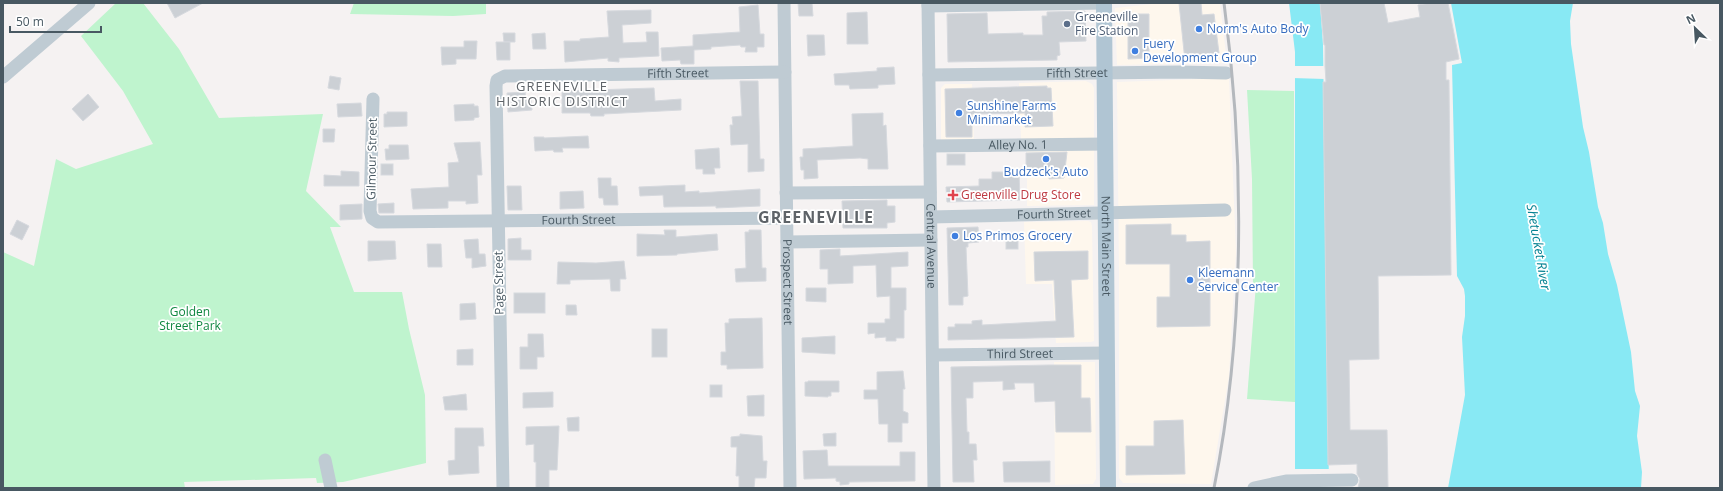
<svg xmlns="http://www.w3.org/2000/svg" width="1723" height="491" font-family="'Open Sans',sans-serif">
	<style>
		.commercial { fill: #fef7ed }
		.green { fill: #bff4ce }
		.water { fill: #88e9f4 }
		.pier { fill: #f5f2f2 }
		.building { fill: #ccd0d5; stroke: #d6d9de }
		.lines { fill: none; stroke-linecap: round; stroke-linejoin: round }
		.minor { stroke: #bfcbd3; stroke-width: 13 }
		.major { stroke: #b0c5d3; stroke-width: 16 }
		.rail { stroke: #b4b8bd; stroke-width: 3 }
		.service-dot { fill: #5c6f8a; stroke: #fff; stroke-width: 1.5 }
		.shop-dot { fill: #3f7fe0; stroke: #fff; stroke-width: 1.5 }
		.health-dot { fill: #e0444e; stroke: #fff; stroke-width: 1.5 }
		.labels { text-anchor: middle; stroke-width: 3.5; stroke-linejoin: round; paint-order: stroke }
		.service-label { font-size: 12px; fill: #4e5e75; stroke: #fff; text-anchor: start }
		.shop-label { font-size: 12px; fill: #366cbe; stroke: #fff; text-anchor: start }
		.street-label { font-size: 12px; fill: #485862; stroke: #fff }
		.health-label { font-size: 12px; fill: #be3a42; stroke: #fff; text-anchor: start }
		.park-label { font-size: 12px; fill: #0f8740; stroke: #fff }
		.neighbourhood-label { font-size: 13px; letter-spacing: 1px; fill: #5e6368; stroke: #fff }
		.water-label { font-size: 13px; font-style: italic; fill: #048292; stroke: #fff }
		.district-label { font-size: 16px; font-weight: bold; letter-spacing: 1px; fill: #5e6368; stroke: #fff }
	</style>
	<rect width="100%" height="100%" fill="#f5f2f2"/>
	<g class="commercial">
		<path d="M1161,3H1220L1227,63L1117,65L1115,8Z"/>
		<path d="M1229,78L1236,252L1229,376L1211,484L1123,483L1119,478V273L1117,82Z"/>
		<path d="M1086,81L1092,84L1094,88V205L1027,206V139H1021L1019,83Z"/>
		<path d="M945,84H972L974,141H941V88Z"/>
		<path d="M1088,221L1091,222L1092,226L1094,341L1091,342L1056,343L1052,284H1026L1024,222Z"/>
		<path d="M1054,362H1095L1096,479L1093,484L1055,485Z"/>
	</g>
	<g class="green">
		<path d="M116,3H143L179,49L219,118L323,114L306,191L341,227H330L354,292H402L409,329L425,395L426,463L343,482L317,483L316,478L184,482L185,488H3V252L34,266L56,159L76,169L153,144L123,91L81,36Z"/>
		<path d="M354,3H486V14L453,16L350,14Z"/>
		<path d="M1247,90L1294,91L1295,402L1247,399L1256,284H1253L1252,179Z"/>
	</g>
	<g class="water">
		<path d="M1289,3H1320L1323,45L1329,488H1295V52Z"/>
		<path d="M1451,3H1573L1570,21L1571,44L1583,127L1589,152L1598,207L1603,223L1608,254L1617,285L1631,352L1635,391L1640,406L1637,436L1642,472L1641,488H1448L1465,395L1462,337L1465,316V296L1464,289L1457,276L1452,65L1462,63Z"/>
	</g>
	<g class="pier">
		<path d="M1292,66H1325V79L1292,78Z"/>
		<rect x="1295" y="469" width="34" height="19"/>
	</g>
	<g class="building">
		<path d="M167,3H203L175,18Z"/>
		<path d="M798,3H812L813,16H799Z"/>
		<path d="M1179,3H1201L1202,15L1214,14L1219,53L1200,56V59L1185,61Z"/>
		<path d="M1320,3H1384L1388,23L1420,17L1418,5L1430,3H1448L1459,59L1446,62V80H1449L1451,275L1378,276L1379,359L1349,360L1350,430H1387L1388,488H1358L1360,479L1357,474V464L1328,465L1323,82H1326L1325,66V45H1324Z"/>
		<path d="M758,5L760,34H764V47H757V52H745L746,47H741L740,45L711,47V49L694,50V64H681L680,60L662,61L661,48L693,46V35L740,32L739,7Z"/>
		<path d="M651,10V23L622,25L623,43L647,42L646,32H658L659,56L619,58V62L608,61V58L565,62L564,41H580V39L609,37L607,11Z"/>
		<path d="M1085,11L1086,41L1059,42L1060,55L1057,56V60L948,62L947,14L987,13L988,34L1023,33V35H1043L1042,16H1047V12Z"/>
		<path d="M867,12L868,44H847V13Z"/>
		<path d="M1128,14H1149V58L1128,59Z"/>
		<path d="M503,33H515V42H504Z"/>
		<path d="M545,33L546,49H533L532,34Z"/>
		<path d="M807,35H824L825,55L808,56Z"/>
		<path d="M464,41H477L476,59H456V64L442,65L441,47H464Z"/>
		<path d="M496,42H510V60H497Z"/>
		<path d="M894,67L895,84L878,85V88L850,89L849,85H835L834,74L877,71V68Z"/>
		<path d="M330,76L341,78L339,90L328,88Z"/>
		<path d="M740,81H758L760,159H764V171L748,172V144L731,145L730,125H733L732,117L742,116Z"/>
		<path d="M1047,86V88H1051L1053,126L1025,127V113L972,114V137H946L945,89Z"/>
		<path d="M654,88L655,101L681,99V110L604,114V116H591L590,113H562V92L564,91Z"/>
		<path d="M525,92L526,99L531,98L532,110L508,112L507,93Z"/>
		<path d="M88,94L99,107L83,121L72,109Z"/>
		<path d="M361,103L362,116L338,117L337,104Z"/>
		<path d="M474,104V106H478L479,117L474,118V120L455,121L454,105Z"/>
		<path d="M387,112H407V126L384,127V114H387Z"/>
		<path d="M883,113V126L886,125L888,169H868V159L860,158L817,160L818,178L804,179V170H801L800,157H803V149L853,146L852,114Z"/>
		<path d="M323,129H335L334,142H323Z"/>
		<path d="M588,136L589,148H562L563,152H554L553,150L535,151L534,137H544V138Z"/>
		<path d="M480,142L482,175H477L478,203L466,204V201H448V208L413,209L411,189L449,187L448,163L459,162L454,143Z"/>
		<path d="M389,145H408L409,159L386,160L385,149H389Z"/>
		<path d="M719,148L720,168H714L715,174H703V169H696L695,150Z"/>
		<path d="M1067,152L1064,178L1049,179V170H1026V153Z"/>
		<rect x="947" y="154" width="18" height="11"/>
		<rect x="381" y="164" width="12" height="11"/>
		<path d="M341,171L359,172V186H324V175L341,176Z"/>
		<path d="M992,172H1019L1020,200L947,202L946,187L979,186V179H992Z"/>
		<path d="M598,178H611V186H617L618,205H604L603,198H599Z"/>
		<path d="M685,185V192L699,191V193L760,189V206L716,208V206L664,207L663,195L640,196L639,187Z"/>
		<path d="M507,186H521L522,210H508Z"/>
		<path d="M583,191L584,208L560,209V192Z"/>
		<path d="M887,200V206H895V222L887,223V228H843L842,201Z"/>
		<path d="M394,203V213H379L378,204Z"/>
		<path d="M362,204V219L340,220V205Z"/>
		<path d="M17,220L29,226L22,240L10,234Z"/>
		<path d="M1171,224V235H1186V242L1210,241V326L1157,327V297H1170V264H1126V225Z"/>
		<path d="M978,227L979,242L968,243V247H966L968,296L963,297V305H949L947,228Z"/>
		<path d="M664,230H676V237L717,234L718,250L677,254V255L637,256V234L665,235Z"/>
		<path d="M749,230H761L762,268H766V281L736,282L735,269L746,268L745,232H749Z"/>
		<rect x="1006" y="233" width="12" height="16"/>
		<path d="M521,238V250H531V260H508V239Z"/>
		<path d="M478,239L479,254H485L486,266L472,268V258H466L464,240Z"/>
		<path d="M368,241H395L396,259L368,261Z"/>
		<path d="M427,244H441L442,267H428Z"/>
		<path d="M840,249V256L908,252V266L891,267V288H906V310H904V338H896V341H886V337L875,338V333L868,334V323H885V319H890V296L877,297L876,265L853,266V283L828,284V269H820V250Z"/>
		<path d="M1088,251V279L1071,280L1074,337L948,340V327H955V324H972V321L982,320V325L1056,321L1054,280L1035,281L1034,252Z"/>
		<path d="M624,261L626,279H620V291H611L610,279L570,280V284H557L558,262L596,263Z"/>
		<path d="M806,288H826V302L806,301Z"/>
		<rect x="514" y="293" width="31" height="20"/>
		<path d="M475,303L476,319L460,320V304Z"/>
		<path d="M566,305H576L577,315H566Z"/>
		<path d="M762,318L763,368L727,369V365H721V352H726L725,323H729V319Z"/>
		<rect x="652" y="329" width="15" height="28"/>
		<path d="M528,334H543L544,357H537V369H520V347H528Z"/>
		<path d="M835,336V354L802,352V338Z"/>
		<path d="M473,349V365H457V350Z"/>
		<path d="M1049,365H1081V398H1090L1091,432H1056L1055,401L1035,402L1034,383H1014L1015,389L1003,390V381L973,382V398H966L967,432H969V444H976L977,460H973L974,482H953L951,367Z"/>
		<path d="M903,371L905,389H903V411L908,413V423H902V442H888V424H879L878,399H864V390H877V372Z"/>
		<path d="M808,381H839V392H831V396H828V397L805,396V382H808Z"/>
		<rect x="710" y="385" width="12" height="12"/>
		<path d="M553,392V407L523,408V393Z"/>
		<path d="M466,394L467,410H445L443,397Z"/>
		<path d="M764,395V416H748L747,396Z"/>
		<path d="M579,417V431H568L567,418Z"/>
		<path d="M1183,420L1185,474L1126,475V446H1154V421Z"/>
		<path d="M559,426L557,470H549V488H536V462H534V444L526,445V427Z"/>
		<path d="M455,428H483L484,446H478L479,473L449,475L448,461L455,460Z"/>
		<path d="M836,433V446H824L823,434Z"/>
		<path d="M740,434L762,436L763,461H767L766,478H755L754,488H739V476H736L737,447H731V437L740,436Z"/>
		<path d="M827,450L828,466H900V452H915V481L849,482V484L840,485V482L836,481V478L804,479L803,451Z"/>
		<path d="M1050,461V482H1004L1003,462Z"/>
	</g>
	<g class="lines">
		<g class="minor">
			<path id="s1" d="M784,3L790,488"/>
			<path id="s2" d="M928,3L934,488"/>
			<path d="M928,6L1104,3"/>
			<path id="s3" d="M929,75L1180,72L1226,73"/>
			<path d="M3,77L89,3"/>
			<path id="s4" d="M373,99L370,211L372,218L378,222L786,218"/>
			<path id="s5" d="M930,146L1106,144"/>
			<path d="M786,193L930,192"/>
			<path id="s6" d="M931,217L1225,210"/>
			<path d="M787,242L931,240"/>
			<path id="s7" d="M933,355L1107,353"/>
			<path d="M325,460L331,488"/>
			<path id="s8" d="M503,488L496,86L497,80L505,76L785,72"/>
			<path d="M1254,488L1286,481L1352,480"/>
		</g>
		<path class="major" id="s9" d="M1104,3L1108,488"/>
		<path class="rail" d="M1214,488C1245,334 1245,158 1224,3"/>
	</g>
	<circle class="service-dot" cx="1067" cy="24" r="4"/>
	<g class="shop-dot">
		<circle cx="1199" cy="29" r="4"/>
		<circle cx="1135" cy="51" r="4"/>
		<circle cx="959" cy="113" r="4"/>
		<circle cx="1046" cy="159" r="4"/>
		<circle cx="955" cy="236" r="4"/>
		<circle cx="1190" cy="280" r="4"/>
	</g>
	<path class="health-dot" d="M951 189h4v4h4v4h-4v4h-4v-4h-4v-4h4z"/>
	<g class="labels">
		<g class="service-label">
			<text x="1075" y="21">Greeneville<tspan x="1075" dy="14">Fire Station</tspan></text>
		</g>
		<g class="shop-label">
			<text x="1207" y="33">Norm's Auto Body</text>
			<text x="1143" y="48">Fuery<tspan x="1143" dy="14">Development Group</tspan></text>
			<text x="967" y="110">Sunshine Farms<tspan x="967" dy="14">Minimarket</tspan></text>
			<text x="1046" y="176" text-anchor="middle">Budzeck's Auto</text>
			<text x="963" y="240">Los Primos Grocery</text>
			<text x="1198" y="277">Kleemann<tspan x="1198" dy="14">Service Center</tspan></text>
		</g>
		<g class="street-label">
			<text dy="4" stroke="none"><textPath href="#s8" startOffset="590">Fifth Street</textPath></text>
			<text dy="4" stroke="none"><textPath href="#s3" startOffset="148">Fifth Street</textPath></text>
			<text dy="4" stroke="none"><textPath href="#s5" startOffset="88">Alley No. 1</textPath></text>
			<text transform="translate(372 159) rotate(-89)" y="4">Gilmour Street</text>
			<text dy="4" stroke="none"><textPath href="#s6" startOffset="123">Fourth Street</textPath></text>
			<text dy="4" stroke="none"><textPath href="#s4" startOffset="327">Fourth Street</textPath></text>
			<text dy="4" stroke="none"><textPath href="#s9" startOffset="243">North Main Street</textPath></text>
			<text dy="4" stroke="none"><textPath href="#s2" startOffset="243">Central Avenue</textPath></text>
			<text dy="4" stroke="none"><textPath href="#s1" startOffset="279">Prospect Street</textPath></text>
			<text transform="translate(499 283) rotate(-91)" y="4">Page Street</text>
			<text dy="4" stroke="none"><textPath href="#s7" startOffset="87">Third Street</textPath></text>
		</g>
		<g class="health-label">
			<text x="961" y="199">Greenville Drug Store</text>
		</g>
		<g class="park-label">
			<text x="190" y="316">Golden<tspan x="190" dy="14">Street Park</tspan></text>
		</g>
		<g class="neighbourhood-label">
			<text x="562" y="91">GREENEVILLE<tspan x="562" dy="15">HISTORIC DISTRICT</tspan></text>
		</g>
		<g class="water-label">
			<text transform="translate(1539 247) rotate(80)" y="5">Shetucket River</text>
		</g>
		<g class="district-label">
			<text x="816" y="223">GREENEVILLE</text>
		</g>
	</g>
	<rect width="1723" height="491" fill="none" stroke="#485862" stroke-width="8"/>
	<g transform="translate(1695 28) rotate(335)" stroke="#ffffff" stroke-width="3" paint-order="stroke">
	<path d="M0-3L7 15L0 10L-7 15Z" fill="#485862"/>
	<text y="-6" font-size="11" font-weight="bold" text-anchor="middle" fill="#485862">N</text>
	</g>
	<path d="M10 26v6h91v-6" fill="none" stroke="#485862" stroke-width="2"/>
	<text x="16" y="26" font-size="12" fill="#485862" stroke="#ffffff" stroke-width="3" paint-order="stroke">50 m</text>
</svg>
